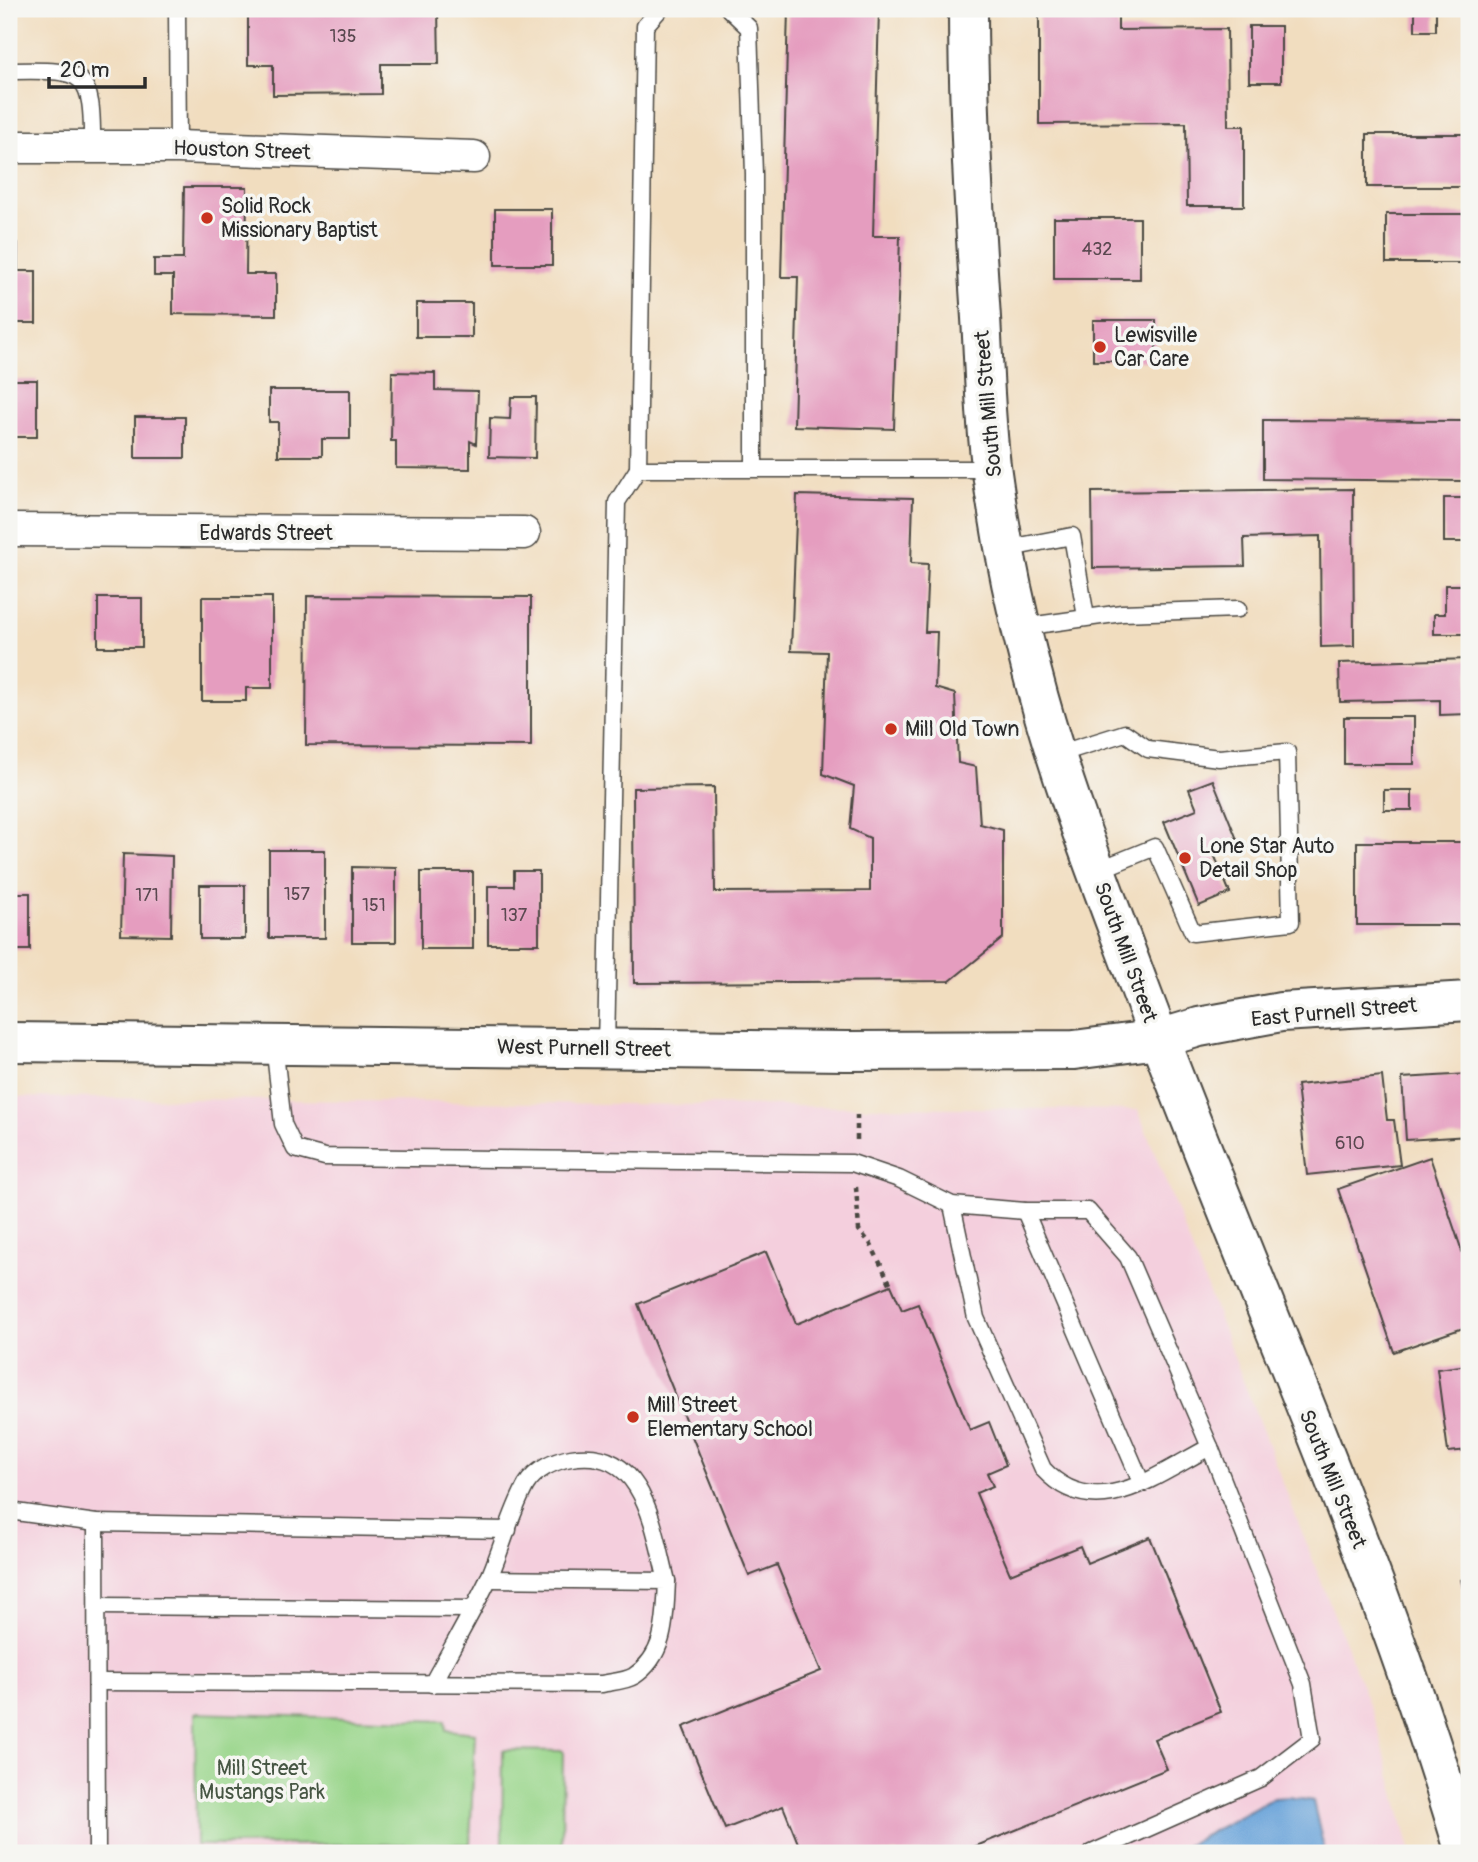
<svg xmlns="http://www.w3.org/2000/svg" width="1478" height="1862" font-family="Pangolin,sans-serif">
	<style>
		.built { fill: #f4cfdd }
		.green { fill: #99d58a; stroke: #62805a; stroke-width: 2 }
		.water { fill: #69a3d9; stroke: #4a6782; stroke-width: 2 }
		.building { fill: #e59dbf }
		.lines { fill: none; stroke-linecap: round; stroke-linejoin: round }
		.lane-casing { stroke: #494641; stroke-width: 19 }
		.street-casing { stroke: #494641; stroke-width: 35 }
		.secondary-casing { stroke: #494641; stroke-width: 42 }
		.path { stroke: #494641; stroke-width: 4.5; stroke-dasharray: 5 5; stroke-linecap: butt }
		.lane { stroke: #fff; stroke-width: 16 }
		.street { stroke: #fff; stroke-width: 32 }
		.secondary { stroke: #fff; stroke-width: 38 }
		.poi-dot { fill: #c8321e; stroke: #f6f6f2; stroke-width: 2.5 }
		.labels { text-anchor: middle; stroke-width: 7; stroke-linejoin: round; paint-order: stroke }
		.number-label { font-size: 18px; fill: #5a4850 }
		.street-label { font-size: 21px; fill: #2b2b2b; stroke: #f6f6f2 }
		.poi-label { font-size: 21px; fill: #2b2b2b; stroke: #f6f6f2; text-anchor: start }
		.park-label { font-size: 21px; fill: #465643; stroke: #f6f6f2 }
	</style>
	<rect width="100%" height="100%" fill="#f6f6f2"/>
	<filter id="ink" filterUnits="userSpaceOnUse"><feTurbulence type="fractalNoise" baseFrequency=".0143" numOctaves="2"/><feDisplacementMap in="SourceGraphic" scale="14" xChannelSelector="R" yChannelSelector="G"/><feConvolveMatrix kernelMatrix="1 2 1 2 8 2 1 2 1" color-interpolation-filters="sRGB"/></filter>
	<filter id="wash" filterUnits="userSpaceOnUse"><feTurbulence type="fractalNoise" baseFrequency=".00686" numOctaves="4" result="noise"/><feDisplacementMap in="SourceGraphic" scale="28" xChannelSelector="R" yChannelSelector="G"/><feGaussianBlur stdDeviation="1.57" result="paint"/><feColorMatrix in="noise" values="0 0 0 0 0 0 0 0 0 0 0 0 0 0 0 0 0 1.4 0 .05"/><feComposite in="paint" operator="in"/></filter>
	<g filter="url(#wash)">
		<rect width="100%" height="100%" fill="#f1ddbf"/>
		<path class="built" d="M9,1097L1138,1110L1377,1725L1411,1853H9Z"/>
		<g class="green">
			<path d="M195,1713L445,1721L446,1730L475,1733L470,1844L196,1845Z"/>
			<path d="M503,1750L563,1751L562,1849H502Z"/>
		</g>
		<path class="water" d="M1288,1797L1313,1801L1325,1853H1172L1274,1798Z"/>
		<g id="blocks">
			<g class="building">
				<path d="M248,9H438L439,64H381V94L273,95V65H248Z"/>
				<path d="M788,9H879L873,236H900L894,429L794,426L798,277H781Z"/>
				<path d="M1039,9H1118V30L1227,29L1228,126H1244V206H1187L1186,123L1039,124Z"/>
				<rect x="1415" y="9" width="21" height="22"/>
				<rect x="1249" y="26" width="32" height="56"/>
				<rect x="1367" y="134" width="102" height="53"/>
				<path d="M184,187H247L246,274H276V315L173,314V276H154V259H183Z"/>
				<rect x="495" y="209" width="57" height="56"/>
				<rect x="1386" y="214" width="83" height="49"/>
				<rect x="1054" y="218" width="86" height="61"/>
				<path d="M9,243H18V271H36V323H9Z"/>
				<rect x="416" y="303" width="56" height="34"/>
				<rect x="1093" y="320" width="63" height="41"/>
				<path d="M392,372L435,373V390L478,391L476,444L470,441V469L396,468V441H391Z"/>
				<rect x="9" y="380" width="28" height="57"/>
				<path d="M269,390H350V439H322V456H278V422H269Z"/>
				<path d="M511,397H536L535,458L489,457L490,418L510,419Z"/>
				<rect x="135" y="417" width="50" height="41"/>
				<path d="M1263,420L1464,421L1463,481L1263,479Z"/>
				<path d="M1353,489L1354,646L1321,647L1320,536L1244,538L1245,566L1093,568L1092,492Z"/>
				<path d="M797,495L913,498L911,563L928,564L925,632H937L935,688L955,694L958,763L976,767L980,824L1003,830V938L950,981L634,983L633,788L714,787L715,892L870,891V838L850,829L854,786L823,774L827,652L791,651Z"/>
				<rect x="1444" y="498" width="25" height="44"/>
				<path d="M1445,585H1469V634H1434V614H1445Z"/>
				<path d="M307,596L531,597V746L306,745Z"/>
				<path d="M202,597H272V688H246V701H202Z"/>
				<rect x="98" y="598" width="44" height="49"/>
				<path d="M1469,659V714L1440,715V700L1340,702L1339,663Z"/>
				<rect x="1344" y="717" width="70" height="47"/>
				<path d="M1213,780L1238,842L1213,852L1230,893L1199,906L1164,822L1197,809L1189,789Z"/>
				<rect x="1384" y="790" width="28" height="20"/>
				<rect x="1357" y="842" width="112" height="83"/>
				<rect x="269" y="850" width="56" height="88"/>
				<path d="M123,854L172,856L171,936L121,935Z"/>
				<path d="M352,867L396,868V942H352Z"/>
				<path d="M514,871H539V944H488V886H514Z"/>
				<rect x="421" y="872" width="52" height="77"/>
				<rect x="200" y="885" width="45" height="54"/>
				<rect x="9" y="893" width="21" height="57"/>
				<path d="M1469,1074V1136L1406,1140L1402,1078Z"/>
				<path d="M1382,1076L1387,1120H1394L1400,1165L1307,1175L1297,1085Z"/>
				<path d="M1430,1157L1465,1260L1469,1259V1326L1394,1352L1338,1189Z"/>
				<path d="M766,1252L796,1324L891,1285L902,1310L918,1304L970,1430L989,1422L1006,1465L987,1473L993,1486L976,1493L1010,1574L1080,1546L1087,1563L1150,1537L1221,1712L1154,1739L1167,1769L959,1853H802L783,1806L725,1829L683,1727L821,1671L777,1565L749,1576L638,1304Z"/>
				<path d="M1469,1365V1450L1448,1452L1437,1369Z"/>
				<path d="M1469,1516V1544H1468L1464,1517Z"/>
				<path d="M1469,1574V1609L1468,1610L1461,1580Z"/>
			</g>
		</g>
	</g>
	<g filter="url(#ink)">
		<use href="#blocks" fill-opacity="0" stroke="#494641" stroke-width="2"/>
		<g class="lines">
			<g class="lane-casing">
				<g id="lane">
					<path d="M177,9L178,147"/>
					<path d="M729,9L749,28L754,174V468"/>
					<path d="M9,71C85,70 93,68 92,149"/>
					<path d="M638,469L645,26L660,9"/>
					<path d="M1005,549L1072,536L1086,617"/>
					<path d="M1022,627L1122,613L1238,609"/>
					<path d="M1058,754L1125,733L1148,749L1219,758L1287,752L1291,922L1193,933L1155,847L1096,871"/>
					<path d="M274,1044L283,1124L295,1149L325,1157L852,1163L899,1179L952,1205L1025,1211H1088L1128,1257L1210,1447L1303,1684L1312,1739L1261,1778L1092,1853"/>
					<path d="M606,1048L617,502L638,469H991"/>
					<path d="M952,1205L976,1318L1043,1469C1095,1525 1156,1475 1210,1447"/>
					<path d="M1025,1211L1141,1482"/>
					<path d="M9,1511L96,1523"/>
					<path d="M97,1606L472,1609"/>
					<path d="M99,1682L602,1684C611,1682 626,1681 634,1676C667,1654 665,1616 667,1581L488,1579"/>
					<path d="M432,1684C451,1649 471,1615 488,1580C502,1549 510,1514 526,1485C535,1470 554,1461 571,1458C645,1445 654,1531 667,1581"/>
					<path d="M97,1853L96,1523L508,1530"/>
				</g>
			</g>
			<g class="street-casing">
				<g id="street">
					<path d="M9,147H178L474,157"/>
					<path d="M9,530L524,533"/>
				</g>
			</g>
			<g class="secondary-casing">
				<g id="secondary">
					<path d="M968,9C968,112 974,215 981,318C984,369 985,422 992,473C1001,539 1015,607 1032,672C1059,778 1100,881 1138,983C1246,1273 1378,1556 1465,1853"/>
					<path d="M9,1042L846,1051L1074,1050L1159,1039L1199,1027L1281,1012L1469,1001"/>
				</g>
			</g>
			<g class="path">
				<path d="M857,1140V1112"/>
				<path d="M856,1187L859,1230L870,1243L891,1285"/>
			</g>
			<use href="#lane" class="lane"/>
			<use href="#street" class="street"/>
			<use href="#secondary" class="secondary"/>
		</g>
	</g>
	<g class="poi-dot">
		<circle cx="207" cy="218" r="7"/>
		<circle cx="1100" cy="347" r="7"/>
		<circle cx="891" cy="729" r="7"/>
		<circle cx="1185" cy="858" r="7"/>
		<circle cx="633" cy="1417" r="7"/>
	</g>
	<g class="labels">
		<g class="number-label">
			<text x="343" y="42">135</text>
			<text x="1097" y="255">432</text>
			<text x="297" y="900">157</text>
			<text x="147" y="901">171</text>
			<text x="374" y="911">151</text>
			<text x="514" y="921">137</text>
			<text x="1350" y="1149">610</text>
		</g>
		<g class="street-label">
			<text transform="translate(242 150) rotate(2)" y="7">Houston Street</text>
			<text transform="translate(988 404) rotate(-95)" y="7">South Mill Street</text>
			<text x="266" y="540">Edwards Street</text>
			<text transform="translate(1126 952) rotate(70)" y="7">South Mill Street</text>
			<text transform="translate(1334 1012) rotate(-5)" y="7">East Purnell Street</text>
			<text transform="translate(584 1048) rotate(1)" y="7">West Purnell Street</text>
			<text transform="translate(1333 1479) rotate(68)" y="7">South Mill Street</text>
		</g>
		<g class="poi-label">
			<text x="221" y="213">Solid Rock<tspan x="221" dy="24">Missionary Baptist</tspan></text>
			<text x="1114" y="342">Lewisville<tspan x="1114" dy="24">Car Care</tspan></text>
			<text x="905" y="736">Mill Old Town</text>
			<text x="1199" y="853">Lone Star Auto<tspan x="1199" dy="24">Detail Shop</tspan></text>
			<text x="647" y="1412">Mill Street<tspan x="647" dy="24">Elementary School</tspan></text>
		</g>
		<g class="park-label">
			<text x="262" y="1775">Mill Street<tspan x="262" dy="24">Mustangs Park</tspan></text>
		</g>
	</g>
	<rect width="1478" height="1862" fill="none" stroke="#f6f6f2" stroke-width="35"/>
	<path d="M49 77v10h96v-10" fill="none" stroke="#2b2b2b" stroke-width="3.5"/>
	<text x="60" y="77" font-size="21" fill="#2b2b2b" stroke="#f6f6f2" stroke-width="5" paint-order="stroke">20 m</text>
</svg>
